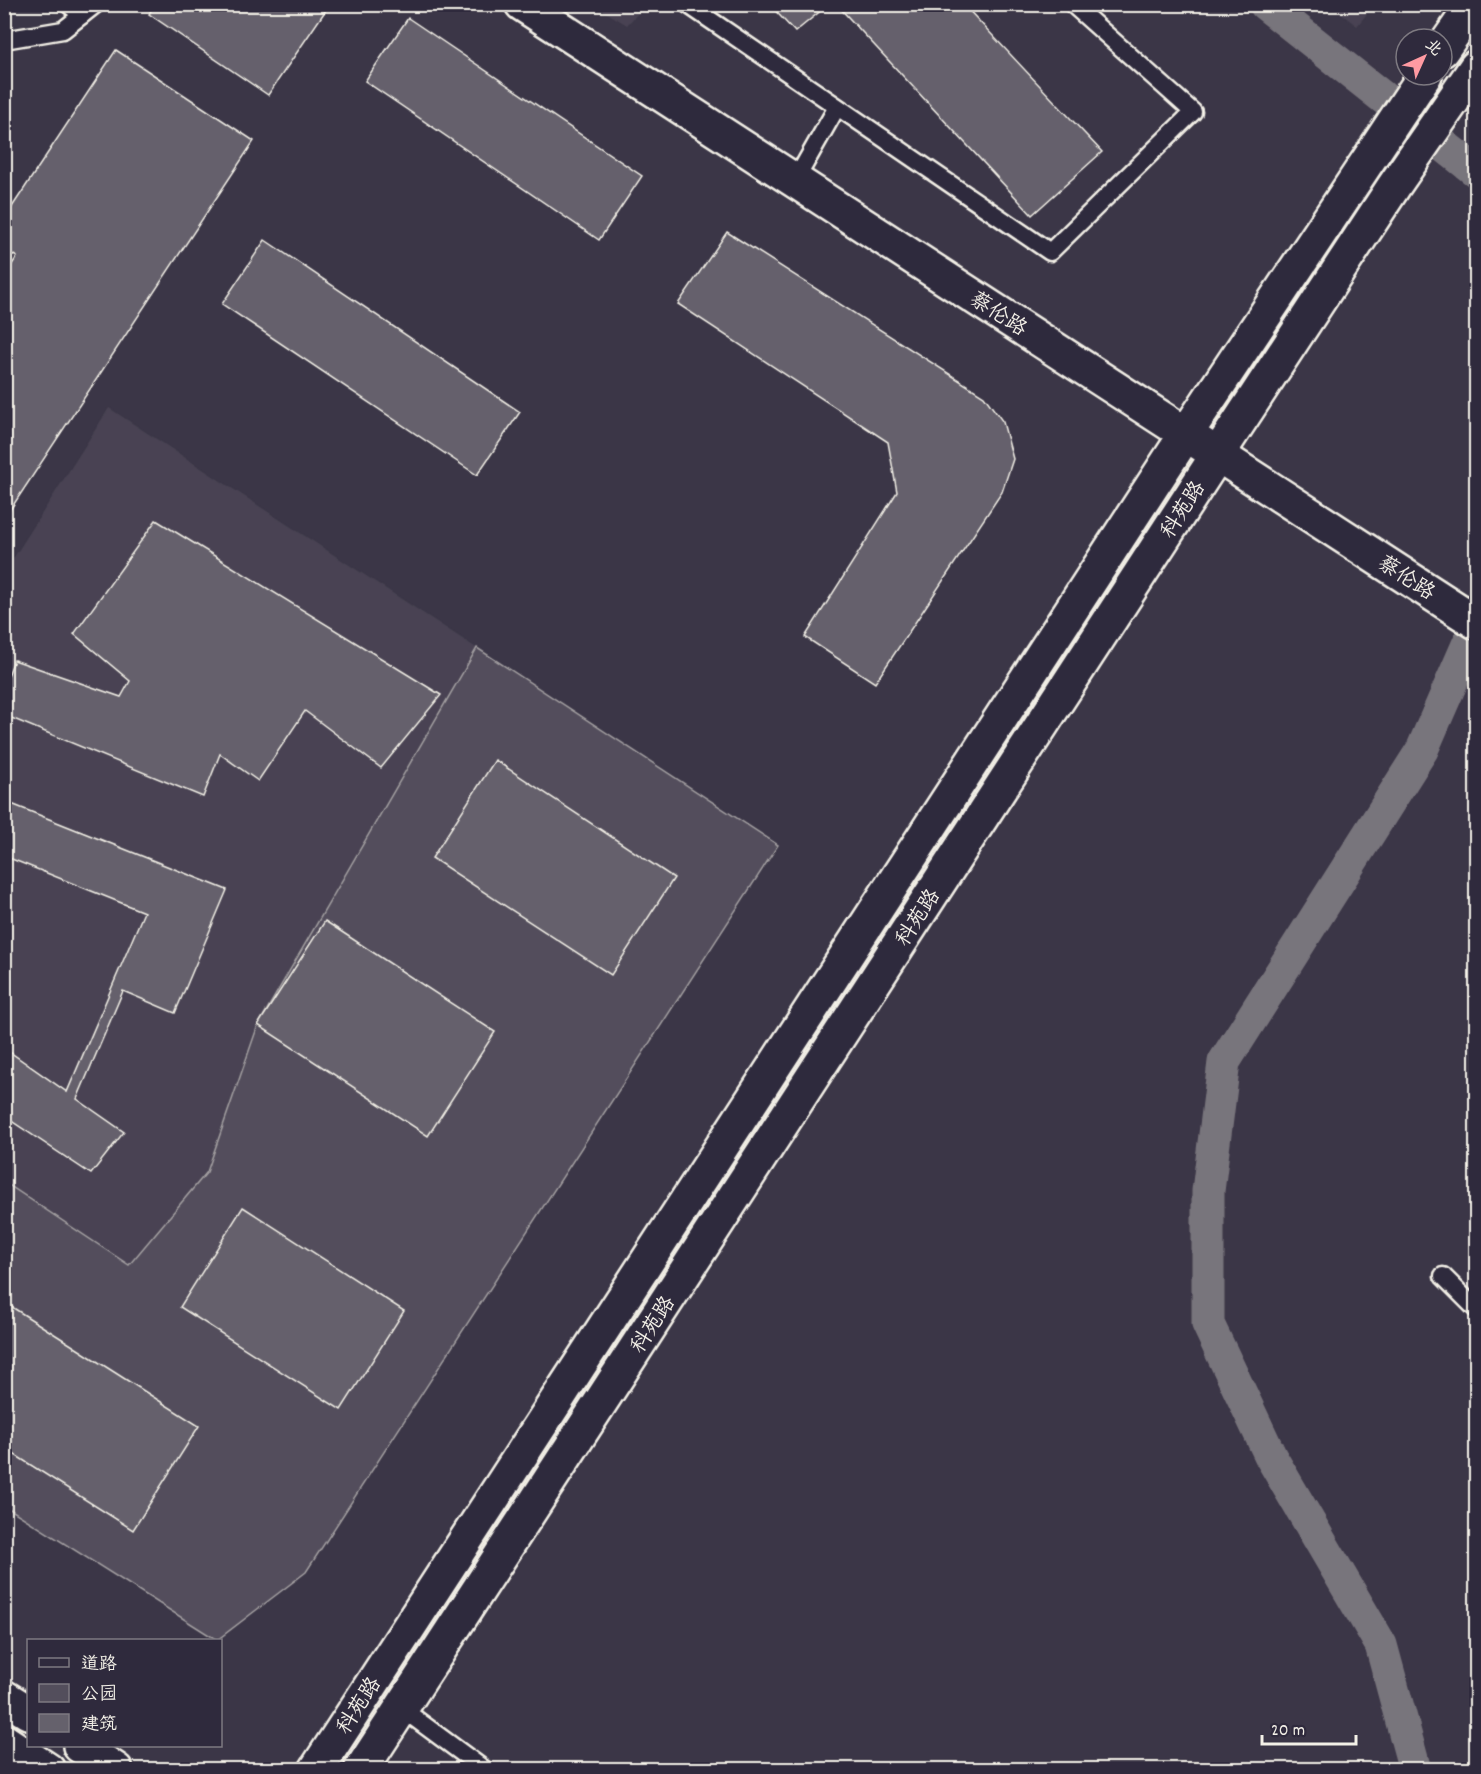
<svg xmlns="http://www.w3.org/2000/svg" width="1481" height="1774" font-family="Dekko,'LXGW WenKai TC',sans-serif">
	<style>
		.built { fill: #484352 }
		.green { fill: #534e5c; stroke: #a4a0a2; stroke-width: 1.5 }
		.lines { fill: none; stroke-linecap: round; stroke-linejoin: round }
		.canal { stroke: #78747b; stroke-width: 33 }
		.building { fill: #65616c; stroke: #f4f1e8; stroke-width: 1.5 }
		.service-casing { stroke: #f4f1e8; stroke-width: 21 }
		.tertiary-casing { stroke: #f4f1e8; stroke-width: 38 }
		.secondary-casing { stroke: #f4f1e8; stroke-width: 38 }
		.service { stroke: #2f2a3d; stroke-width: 16 }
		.tertiary { stroke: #2f2a3d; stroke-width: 33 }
		.secondary { stroke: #2f2a3d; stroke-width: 33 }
		.labels { text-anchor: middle; stroke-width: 5; stroke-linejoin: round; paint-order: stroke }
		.street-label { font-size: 21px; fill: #f4f1e8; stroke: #2f2a3d }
	</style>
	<rect width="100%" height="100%" fill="#3b3647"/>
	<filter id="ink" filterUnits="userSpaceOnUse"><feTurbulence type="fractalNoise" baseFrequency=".0167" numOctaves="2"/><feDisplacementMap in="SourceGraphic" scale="12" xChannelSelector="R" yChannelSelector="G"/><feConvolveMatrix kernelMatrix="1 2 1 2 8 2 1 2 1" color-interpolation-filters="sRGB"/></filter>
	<g filter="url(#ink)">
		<g class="built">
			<path d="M594,5H646L627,25Z"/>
			<path d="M1330,5H1374L1357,26Z"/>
			<path d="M109,408L778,845L306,1572L217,1640L5,1506L4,573Z"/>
		</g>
		<path class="green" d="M477,648L778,845L306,1572L217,1640L5,1506L4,1182L129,1265L207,1172L258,1025Z"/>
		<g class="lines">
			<g class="canal">
				<path d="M1265,4L1476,171"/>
				<path d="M1415,1770L1381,1645L1271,1457L1208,1324V1191L1224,1062L1422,750L1476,626"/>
			</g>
		</g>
		<g class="building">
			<path d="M155,4H330L268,95L149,14Z"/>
			<path d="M769,4H829L795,32Z"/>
			<path d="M836,4H963L1102,152L1032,215Z"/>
			<path d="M408,18L642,176L599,240L365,81Z"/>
			<path d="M116,50L254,141L4,519V276L17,257L4,249V219Z"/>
			<path d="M727,232L984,396L1003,422L1013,459L1002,492L875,683L805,637L897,492L888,442L678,304Z"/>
			<path d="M265,240L520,412L477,475L222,304Z"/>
			<path d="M156,520L441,695L381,768L305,711L258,781L220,754L203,797L4,715V686L14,660L121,697L130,681L74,634Z"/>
			<path d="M495,760L674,878L611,975L432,858Z"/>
			<path d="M4,801L227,890L175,1013L123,991L77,1099L124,1132L91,1174L4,1116V1048L67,1092L144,912L4,856Z"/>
			<path d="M325,921L495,1032L428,1136L258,1025Z"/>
			<path d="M243,1207L404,1311L341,1410L180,1307Z"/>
			<path d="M4,1302L199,1426L133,1530L4,1448Z"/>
		</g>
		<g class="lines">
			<g class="service-casing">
				<g id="service">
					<path d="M68,4L82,15"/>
					<path d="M687,4L1050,252L1193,112L1072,4"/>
					<path d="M4,40L63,30L96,4"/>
					<path d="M795,181L837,107"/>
					<path d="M1443,1276L1476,1309"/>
					<path d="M401,1708L485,1770"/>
				</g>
			</g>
			<g class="tertiary-casing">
				<g id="tertiary">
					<path d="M522,4L1476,622"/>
					<path d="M1442,50L1474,4"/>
					<path d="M316,1770L1186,434L1425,75"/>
					<path d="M361,1770L1218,454L1394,186L1476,67"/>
				</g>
			</g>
			<g class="secondary-casing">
				<g id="secondary">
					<path d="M4,1697L28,1712"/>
					<path d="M4,1741L48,1770"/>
					<path d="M80,1746L116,1770"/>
				</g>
			</g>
			<use href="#service" class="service"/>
			<use href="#tertiary" class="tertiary"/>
			<use href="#secondary" class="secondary"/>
		</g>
	</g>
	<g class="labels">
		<g class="street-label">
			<text transform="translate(999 313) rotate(33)" y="7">蔡伦路</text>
			<text transform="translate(1182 509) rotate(-57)" y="7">科苑路</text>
			<text transform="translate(1407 577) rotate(33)" y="7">蔡伦路</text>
			<text transform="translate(917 917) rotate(-57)" y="7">科苑路</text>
			<text transform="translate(652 1324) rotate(-57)" y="7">科苑路</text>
			<text transform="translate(358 1705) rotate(-57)" y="7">科苑路</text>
		</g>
	</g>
	<rect width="1481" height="1774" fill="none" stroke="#2f2a3d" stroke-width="24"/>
	<rect x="12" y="12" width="1457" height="1750" fill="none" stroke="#f4f1e8" stroke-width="2" filter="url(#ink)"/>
	<rect x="27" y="1639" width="195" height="108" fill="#2f2a3d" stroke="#7e7a81" stroke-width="1.5"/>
	<rect x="39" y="1658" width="30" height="9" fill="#2f2a3d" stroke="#7e7a81" stroke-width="1.5"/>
	<text x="81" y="1669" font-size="18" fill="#f4f1e8">道路</text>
	<rect x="39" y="1684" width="30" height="18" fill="#534e5c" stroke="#7e7a81" stroke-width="1.5"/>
	<text x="81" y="1699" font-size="18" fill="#f4f1e8">公园</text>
	<rect x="39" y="1714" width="30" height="18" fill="#65616c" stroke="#7e7a81" stroke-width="1.5"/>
	<text x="81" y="1729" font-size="18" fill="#f4f1e8">建筑</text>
	<g transform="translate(1424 57) rotate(45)"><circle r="28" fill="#2f2a3d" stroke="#7e7a81" stroke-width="1.5"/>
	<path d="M0-4.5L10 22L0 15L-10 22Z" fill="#ff9aa2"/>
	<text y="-9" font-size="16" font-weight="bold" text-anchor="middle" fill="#f4f1e8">北</text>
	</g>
	<path d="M1262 1735v9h94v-9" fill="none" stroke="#f4f1e8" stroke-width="3"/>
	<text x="1271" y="1735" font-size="18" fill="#f4f1e8" stroke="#2f2a3d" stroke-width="4.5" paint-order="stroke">20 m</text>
</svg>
